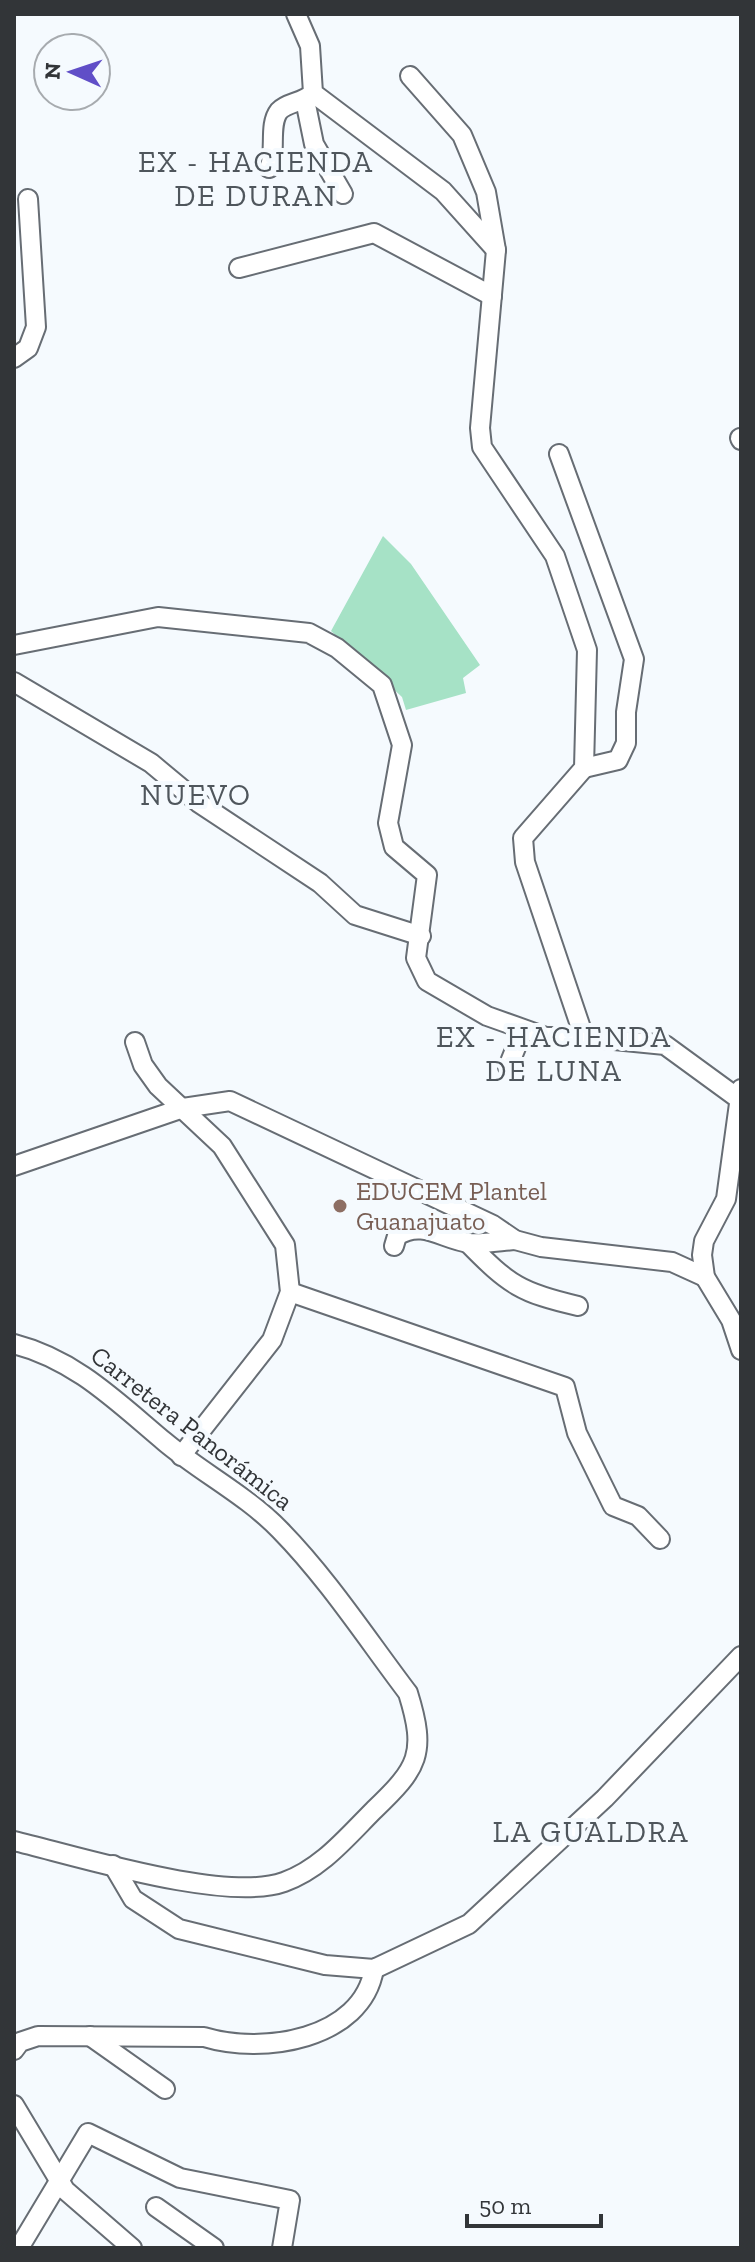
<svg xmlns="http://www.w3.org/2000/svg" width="755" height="2262" font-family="'Zilla Slab',serif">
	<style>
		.green { fill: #a6e2c6 }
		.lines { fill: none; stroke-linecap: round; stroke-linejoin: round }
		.minor-casing { stroke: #676d74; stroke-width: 22 }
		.minor { stroke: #fff; stroke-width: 18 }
		.education-dot { fill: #8d6e63; stroke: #f5fafe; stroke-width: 3 }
		.labels { text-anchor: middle; stroke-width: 8; stroke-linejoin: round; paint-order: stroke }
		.education-label { font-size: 26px; fill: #785e54; stroke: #f5fafe; text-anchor: start }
		.street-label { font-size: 26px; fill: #323538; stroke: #f5fafe }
		.quarter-label { font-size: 30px; letter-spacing: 2px; fill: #4f565c; stroke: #f5fafe }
	</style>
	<rect width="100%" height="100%" fill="#f5fafe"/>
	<path class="green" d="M383,536L411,564L480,665L463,678L466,693L406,710L402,697L331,631Z"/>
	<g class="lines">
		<g class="minor-casing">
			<g id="minor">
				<path d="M296,14L310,46L313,93L443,191L496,250"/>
				<path d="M410,76L462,135L486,192L496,250L480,428L482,447L555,556L587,650L584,768L523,838L525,862L584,1037"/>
				<path d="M305,100L314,144L343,194"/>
				<path d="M269,168C277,152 268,125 279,111C287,102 303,103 313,93"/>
				<path d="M239,268L374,233L492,296"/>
				<path d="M14,358L28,348L36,327L28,199"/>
				<path d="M740,438L741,440"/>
				<path d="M559,454L634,659L626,712V743L618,760L584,768"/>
				<path d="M14,645L158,617L309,633L337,648L382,685L402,745L388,823L394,847L427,875L416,958L427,981L487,1016L546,1037H584L665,1045L739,1099"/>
				<path d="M14,682L151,763L199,803L320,883L355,915L421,936"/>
				<path d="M135,1042L143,1065L158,1086L222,1146L285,1245L290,1292L272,1340L181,1456"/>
				<path d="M508,1067L523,1030"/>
				<path d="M741,1089L726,1199L704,1241L702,1255L705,1277L731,1320L741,1350"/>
				<path d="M14,1166L183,1108L230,1101L493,1225L515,1240L541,1247L672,1262L705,1277"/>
				<path d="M468,1243C509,1285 521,1293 578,1306"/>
				<path d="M394,1246L397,1236C423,1219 443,1240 470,1243C484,1244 501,1241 515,1240"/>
				<path d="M290,1292L565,1387L577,1433L613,1506L638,1516L660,1539"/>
				<path d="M14,1344C76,1360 117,1402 165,1442C202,1473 246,1495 280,1530C328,1579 367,1639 408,1693C427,1754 418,1768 374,1810C347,1837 321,1869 284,1882C226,1903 77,1856 14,1841"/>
				<path d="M113,1865L133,1899L179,1929L325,1965L374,1969L469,1924L605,1798L741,1656"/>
				<path d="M90,2036L165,2089"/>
				<path d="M14,2050L20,2042L38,2036L204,2037C262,2055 362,2040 374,1969"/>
				<path d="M14,2105L65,2190L132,2248"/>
				<path d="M156,2207L214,2248"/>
				<path d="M19,2248L88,2133L180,2178L290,2200L282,2248"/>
			</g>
		</g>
		<use href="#minor" class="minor"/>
	</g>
	<circle class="education-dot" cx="340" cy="1206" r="8"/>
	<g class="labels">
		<g class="education-label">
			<text x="356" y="1200">EDUCEM Plantel<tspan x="356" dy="30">Guanajuato</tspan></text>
		</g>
		<g class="street-label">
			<text transform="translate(192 1428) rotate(38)" y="9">Carretera Panorámica</text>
		</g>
		<g class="quarter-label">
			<text x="256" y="172">EX - HACIENDA<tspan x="256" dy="34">DE DURAN</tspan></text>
			<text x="196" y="805">NUEVO</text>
			<text x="554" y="1047">EX - HACIENDA<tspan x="554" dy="34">DE LUNA</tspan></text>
			<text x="591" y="1842">LA GUALDRA</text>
		</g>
	</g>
	<rect width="755" height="2262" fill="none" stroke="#323538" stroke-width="32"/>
	<g transform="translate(72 72) rotate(273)"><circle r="38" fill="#f5fafe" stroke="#a7abaf" stroke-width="2"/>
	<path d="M0-6L14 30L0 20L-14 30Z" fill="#604ec7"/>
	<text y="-12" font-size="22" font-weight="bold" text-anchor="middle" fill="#323538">N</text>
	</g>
	<path d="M467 2214v12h134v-12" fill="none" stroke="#323538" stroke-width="4"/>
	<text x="479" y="2214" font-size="24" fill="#323538" stroke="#f5fafe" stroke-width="6" paint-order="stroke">50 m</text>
</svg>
